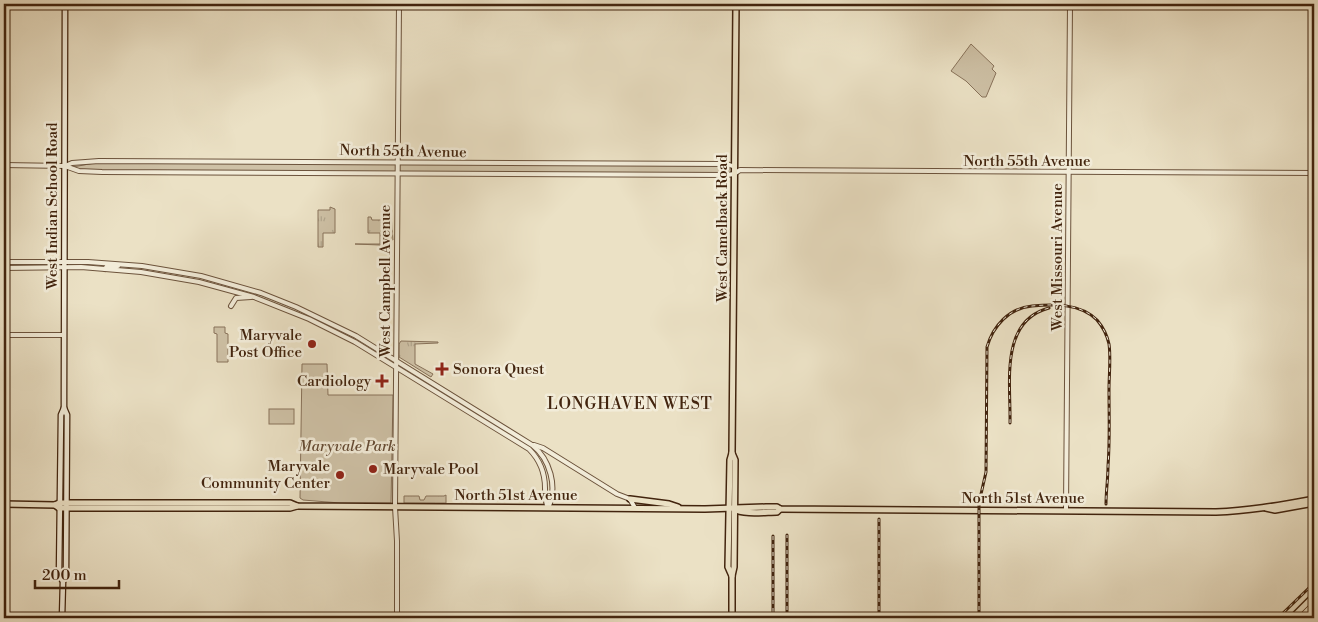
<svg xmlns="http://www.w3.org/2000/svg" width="1318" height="622" font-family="'Libre Bodoni',serif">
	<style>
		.grass { fill: url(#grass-tufts); stroke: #88725a }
		.green { fill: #cec1a6; stroke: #88725a }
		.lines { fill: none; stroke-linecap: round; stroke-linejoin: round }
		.tertiary-casing { stroke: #6c533c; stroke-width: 6 }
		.secondary-casing { stroke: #42240e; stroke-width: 7 }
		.primary-casing { stroke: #42240e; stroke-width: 8 }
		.trunk-casing { stroke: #42240e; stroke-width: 8 }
		.tertiary { stroke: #f2ecd9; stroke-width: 4 }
		.secondary { stroke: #f2ecd9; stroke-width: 4.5 }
		.primary { stroke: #ebe1c5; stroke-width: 5 }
		.trunk { stroke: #ebe1c5; stroke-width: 5 }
		.rail-casing { stroke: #42240e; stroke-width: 3 }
		.rail { stroke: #f2ecd9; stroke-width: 1; stroke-dasharray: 4; stroke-linecap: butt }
		.poi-dot { fill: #8f2418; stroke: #f2ecd9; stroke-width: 2 }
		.labels { text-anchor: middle; stroke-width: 5; stroke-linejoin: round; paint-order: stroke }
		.street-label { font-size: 15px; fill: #42240e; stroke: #f2ecd9 }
		.poi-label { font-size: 15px; fill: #42240e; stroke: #f2ecd9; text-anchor: end }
		.park-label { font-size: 15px; font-style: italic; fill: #654b34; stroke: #f2ecd9 }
		.neighbourhood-label { font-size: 16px; letter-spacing: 1px; fill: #42240e; stroke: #f2ecd9 }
	</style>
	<defs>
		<pattern id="grass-tufts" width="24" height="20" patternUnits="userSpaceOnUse" patternTransform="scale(1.25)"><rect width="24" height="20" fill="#cec1a6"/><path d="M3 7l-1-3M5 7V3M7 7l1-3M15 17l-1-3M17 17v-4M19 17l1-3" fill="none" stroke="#b2a68e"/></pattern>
	</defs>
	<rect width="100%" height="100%" fill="#ebe1c5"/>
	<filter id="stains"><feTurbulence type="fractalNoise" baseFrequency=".004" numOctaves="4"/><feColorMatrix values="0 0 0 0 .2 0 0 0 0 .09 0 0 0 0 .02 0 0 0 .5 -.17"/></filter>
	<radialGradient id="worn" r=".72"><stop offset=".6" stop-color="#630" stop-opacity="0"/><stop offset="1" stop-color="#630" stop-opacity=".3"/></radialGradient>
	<g class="grass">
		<path d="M330,207L335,209V233H323V247H318V210H330Z"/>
		<path d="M383,214H391L393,240H388L380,245L355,244H380V233H368V217H371L372,220H383Z"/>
		<path d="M401,341L438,342V343L415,344V364L433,374L431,377L399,357V344Z"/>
		<path d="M446,495V503H404V496H419L420,500H424L426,496H444Z"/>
	</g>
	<g class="green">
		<path d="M971,44L994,66L992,69L996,73L986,97H982L966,81L951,71Z"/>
		<path d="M100,162L724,166L730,167L728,173L104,171L79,169L73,167Z"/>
		<path d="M214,327H225V333L228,334V362H217V334L214,333Z"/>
		<path d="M302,364H327L328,395H393L391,503H340L303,500L300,498Z"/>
		<rect x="269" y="409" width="25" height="15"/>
	</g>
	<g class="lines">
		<g class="tertiary-casing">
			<g id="tertiary">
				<path d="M4,165L65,166L72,163L99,161L727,164L735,167"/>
				<path d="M65,166L79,171L102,172L727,175L734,174L740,170L1314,173"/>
				<path d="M4,262H88L142,266L201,276L261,293L296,307L356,336L532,445C550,459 558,487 548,508"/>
				<path d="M4,268L81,267L141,272L199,282L254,297L309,319L355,342L529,449C540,460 545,473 545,488C545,496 545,501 548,508"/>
				<path d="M105,269L107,266H118"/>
				<path d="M231,306L236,298L251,297"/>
				<path d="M4,335H64"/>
				<path d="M534,445L543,448L617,494L630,499L635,508"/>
				<path d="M1066,510L1070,4"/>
				<path d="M397,618V541L395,507L399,4"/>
			</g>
		</g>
		<g class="secondary-casing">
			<g id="secondary">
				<path d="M63,581L59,576L61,415L64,408V394L65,4"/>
				<path d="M62,618L63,581L66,575L67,415L64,408"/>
			</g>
		</g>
		<g class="primary-casing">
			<g id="primary">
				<path d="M630,499L669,504L678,507"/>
				<path d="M4,504L55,505L59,503H290L297,506L705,509L766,507H777L780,509L1216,512C1250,511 1281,505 1314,499"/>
				<path d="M55,505L59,508H290L297,506"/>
				<path d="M1266,508L1275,510L1314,503"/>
				<path d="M734,509C743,515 766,512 777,512L780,509"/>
				<path d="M732,576L728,567L730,460L732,453L736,4"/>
				<path d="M732,618V576L734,567L735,460L732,453"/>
			</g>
		</g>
		<g class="trunk-casing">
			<g id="trunk">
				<path d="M1292,618L1314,596"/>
				<path d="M1300,618L1314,604"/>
			</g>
		</g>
		<use href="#tertiary" class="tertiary"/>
		<use href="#secondary" class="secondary"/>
		<use href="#primary" class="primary"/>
		<use href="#trunk" class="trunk"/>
		<g class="rail-casing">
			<g id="rail">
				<path d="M1010,423C1011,384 999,321 1049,308"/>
				<path d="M773,536V618"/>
				<path d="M787,618V535"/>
				<path d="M879,618V519"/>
				<path d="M979,618V503L986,472L987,347C993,326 1009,308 1032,306C1053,304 1080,303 1097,320C1103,327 1107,335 1109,344C1111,358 1109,375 1109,389C1109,415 1110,441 1108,466C1108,479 1106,491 1106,504"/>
				<path d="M1278,618L1314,583"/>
			</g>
		</g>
		<use href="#rail" class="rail"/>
	</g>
	<g class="poi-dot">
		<circle cx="312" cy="344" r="5"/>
		<path d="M439.5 361.5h5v5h5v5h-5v5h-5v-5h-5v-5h5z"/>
		<path d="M379.5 373.5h5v5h5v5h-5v5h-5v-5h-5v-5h5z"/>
		<circle cx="373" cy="469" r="5"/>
		<circle cx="340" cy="475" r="5"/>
	</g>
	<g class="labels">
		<g class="street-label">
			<text transform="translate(403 151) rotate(1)" y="5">North 55th Avenue</text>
			<text x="1027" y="166">North 55th Avenue</text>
			<text transform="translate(52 206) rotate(-90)" y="5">West Indian School Road</text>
			<text transform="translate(722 228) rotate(-90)" y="5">West Camelback Road</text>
			<text transform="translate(1057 257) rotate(-90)" y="5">West Missouri Avenue</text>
			<text transform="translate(385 281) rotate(-90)" y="5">West Campbell Avenue</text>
			<text x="516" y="500">North 51st Avenue</text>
			<text x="1023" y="503">North 51st Avenue</text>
		</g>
		<g class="poi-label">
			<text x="302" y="340">Maryvale<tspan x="302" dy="17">Post Office</tspan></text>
			<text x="453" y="374" text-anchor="start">Sonora Quest</text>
			<text x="371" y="386">Cardiology</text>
			<text x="330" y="471">Maryvale<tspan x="330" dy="17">Community Center</tspan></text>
			<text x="383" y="474" text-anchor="start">Maryvale Pool</text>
		</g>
		<g class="park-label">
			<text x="347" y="451">Maryvale Park</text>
		</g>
		<g class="neighbourhood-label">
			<text x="630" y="409">LONGHAVEN WEST</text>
		</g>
	</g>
	<rect width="1318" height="622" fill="none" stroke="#ebe1c5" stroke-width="20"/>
	<rect x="5" y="5" width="1308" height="612" fill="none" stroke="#42240e" stroke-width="2.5"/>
	<rect x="10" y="10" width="1298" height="602" fill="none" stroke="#42240e"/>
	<path d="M35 580v8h84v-8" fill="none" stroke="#42240e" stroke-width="2.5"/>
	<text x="42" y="580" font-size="15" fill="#42240e" stroke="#f2ecd9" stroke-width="4" paint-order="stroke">200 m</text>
	<rect width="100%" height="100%" filter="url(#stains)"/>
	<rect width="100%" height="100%" fill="url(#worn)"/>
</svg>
